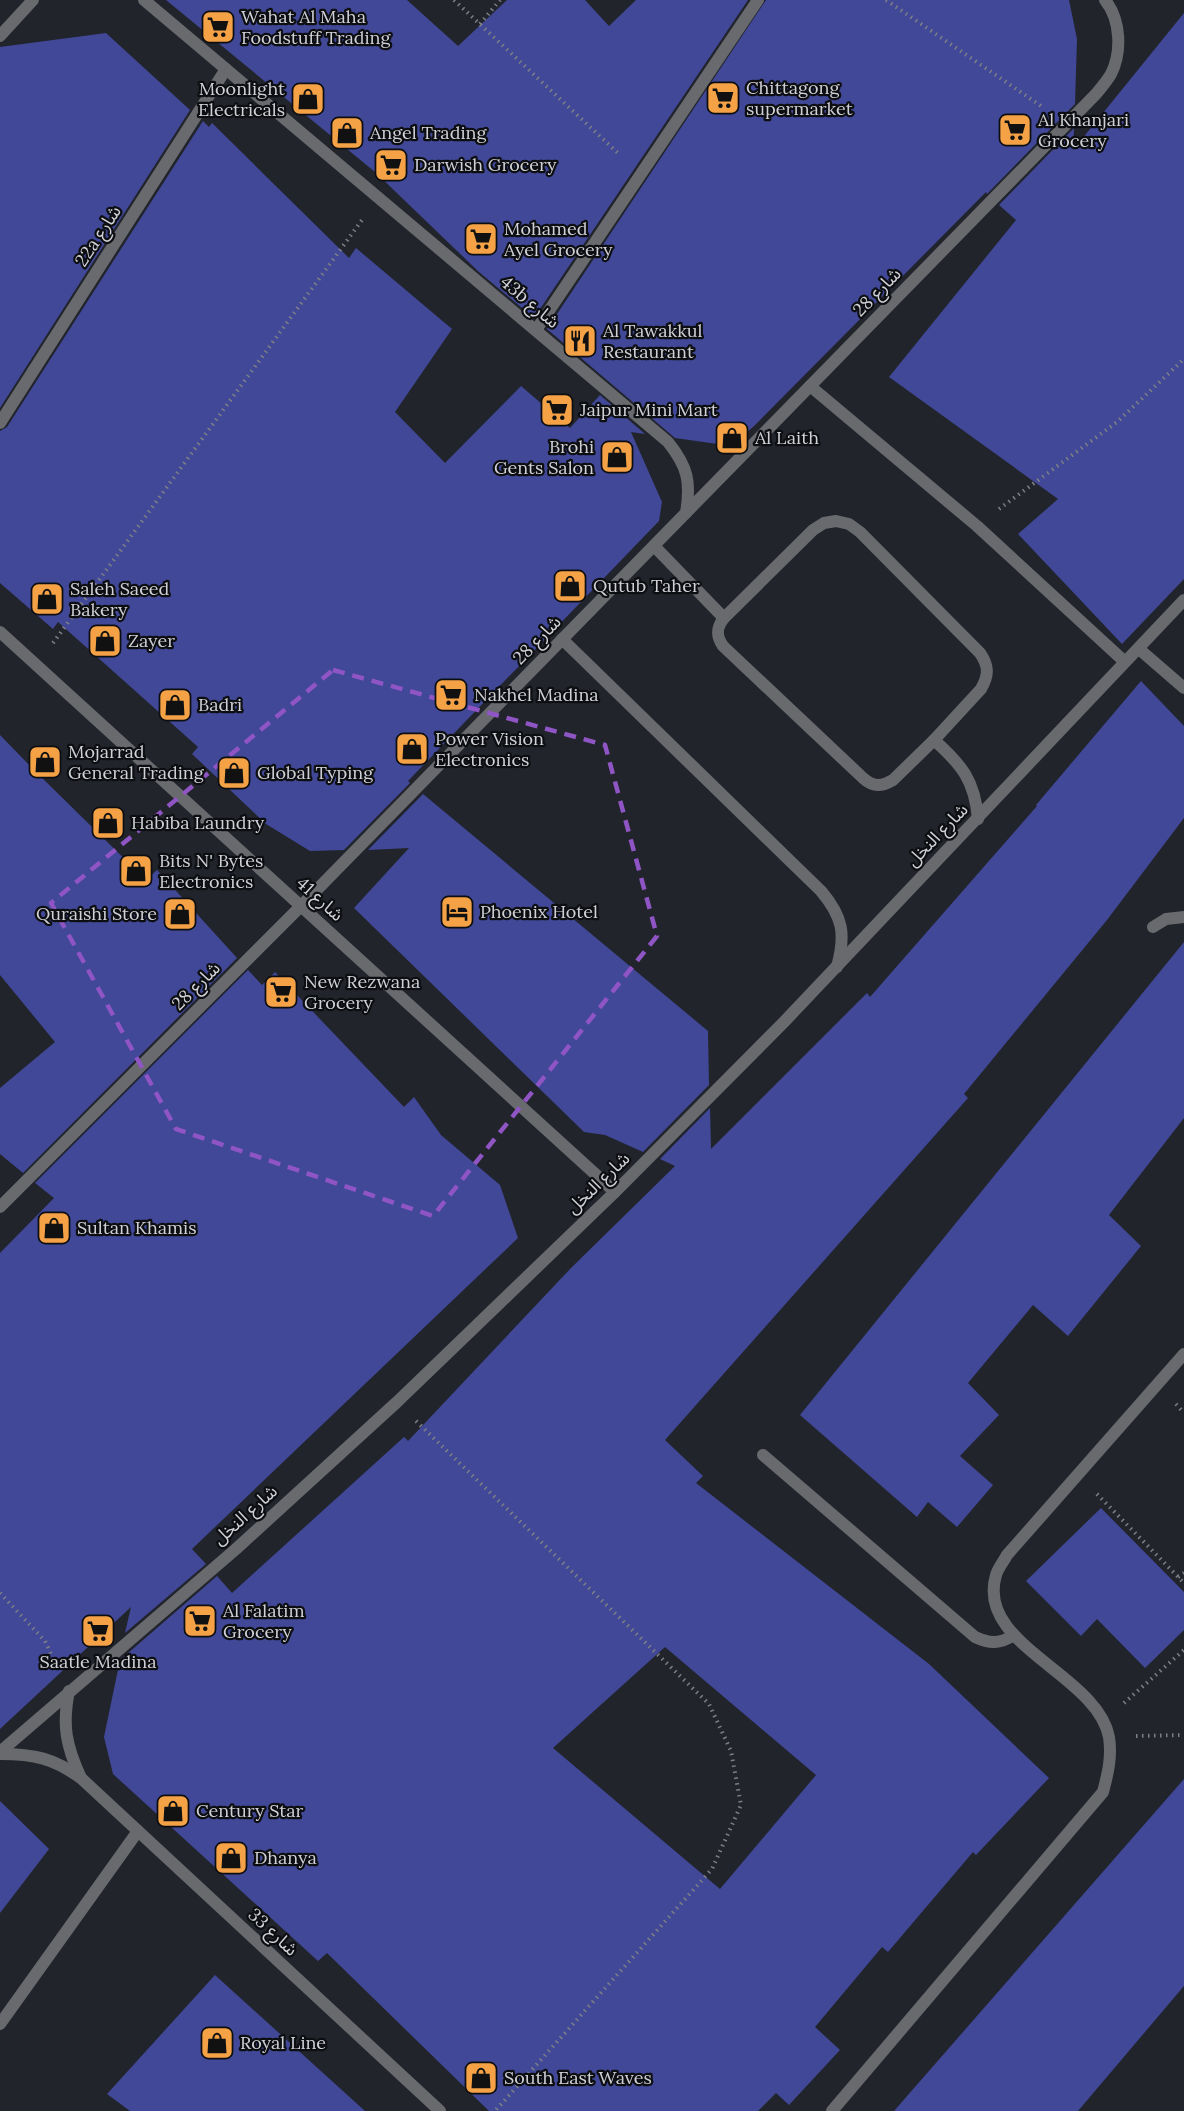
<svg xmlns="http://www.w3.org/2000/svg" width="1184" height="2111" font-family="Lora,'Noto Sans Arabic',serif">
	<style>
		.building { fill: #404897; fill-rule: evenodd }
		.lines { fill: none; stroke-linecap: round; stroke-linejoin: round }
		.path { stroke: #7d7f86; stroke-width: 4; stroke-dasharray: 1.5 4.5; stroke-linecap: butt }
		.lane { stroke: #686a6e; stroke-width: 12 }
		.street { stroke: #686a6e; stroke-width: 12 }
		.marked { fill: none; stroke: #9055c5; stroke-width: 4.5; stroke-dasharray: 12 8; stroke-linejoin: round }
		.labels { text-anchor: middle; stroke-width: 4.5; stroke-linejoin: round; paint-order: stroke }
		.poi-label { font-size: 18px; fill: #d0d1d7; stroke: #0d0e11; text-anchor: start }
		.street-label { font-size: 18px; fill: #d0d1d7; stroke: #0d0e11 }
	</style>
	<rect width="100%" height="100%" fill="#22242c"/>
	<g class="building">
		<path d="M166,0H407L458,46L507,0H585L609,26L636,0H748L534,318L479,272L375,172Z"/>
		<path d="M766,0H1069L1077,39L1075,104L987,194L986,192L754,426L732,446L675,438L547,329Z"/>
		<path d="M1184,13V579L1122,644L1018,534L1058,499L889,377L1016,220L999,205L1074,128L1073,150Z"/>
		<path d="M106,33L190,110L0,408V47Z"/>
		<path d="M203,121L209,127L212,123L349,258L356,248L452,329L395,412L445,463L521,386L570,428L600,395L645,434L631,432L662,502L659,521L408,781L410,783L344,850L310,851L266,824L192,754L198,747L58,622L53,629L0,583V431L7,427Z"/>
		<path d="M1141,681L1184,726V818L1107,920L964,1094L968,1098L665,1440L703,1476L696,1483L929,1664L1049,1778L976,1855L973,1852L888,1952L882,1947L815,2027L840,2050L789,2105L776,2093L758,2111H489L327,1953L318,1961L113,1774L104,1737L120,1660L217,1576L232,1593L404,1437L408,1441L571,1268L675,1166L660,1159L710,1108L711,1149L867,993L870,997L1037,806L1036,805ZM665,1647L816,1775L720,1889L553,1748Z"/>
		<path d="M0,735L34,770L146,880L157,870L237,958L23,1173L0,1154V1088L55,1042L0,975Z"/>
		<path d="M423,794L708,1031L709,1085L643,1152L605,1135L584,1132L354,908L409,848L368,850Z"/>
		<path d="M1184,942V1118L1109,1215L1141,1246L1068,1336L1033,1305L968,1383L999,1415L960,1456L993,1485L957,1527L928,1502L917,1517L800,1415Z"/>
		<path d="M248,970L262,985L275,972L404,1107L414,1097L441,1135L500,1185L518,1238L192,1549L206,1564L125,1633L131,1607L0,1729V1253L54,1198L35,1183Z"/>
		<path d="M1101,1508L1184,1592V1630L1145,1668L1097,1619L1081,1636L1026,1581Z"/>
		<path d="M1184,1779V1986L1078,2111H894Z"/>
		<path d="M0,1801L49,1849L0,1913Z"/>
		<path d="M215,1975L365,2111H130L107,2094Z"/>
	</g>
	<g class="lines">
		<g class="path">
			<path d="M454,0L620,155"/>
			<path d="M886,0L1044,108"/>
			<path d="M480,24L500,0"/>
			<path d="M999,509L1117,422L1184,359"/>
			<path d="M53,643L362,220"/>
			<path d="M1176,1404L1184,1413"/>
			<path d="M416,1421L709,1704L731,1751L741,1805L712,1869L495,2111"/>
			<path d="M1097,1494L1184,1583"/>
			<path d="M1178,1577L1184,1573"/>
			<path d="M0,1593L45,1641L56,1665"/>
			<path d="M1124,1703L1184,1650"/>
			<path d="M1136,1736L1184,1735"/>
		</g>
		<g class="lane">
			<path d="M536,330L758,0"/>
			<path d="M810,386L977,526L1125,662"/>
			<path d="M836,521L849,524L860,532L980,653C989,666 989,675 981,689L934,740L893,780C881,787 873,787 863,778L723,646C716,636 716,628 724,618L813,530L824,523Z"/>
			<path d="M654,546L724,618"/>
			<path d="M562,639L821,891C843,917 846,934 837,967"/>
			<path d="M1139,649L1184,688"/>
			<path d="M934,740C962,765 975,781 978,819"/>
			<path d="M1153,927L1166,919L1184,917"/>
			<path d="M763,1455L975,1637C990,1644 1000,1644 1014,1635"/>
			<path d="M0,2024L138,1831"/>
			<path d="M832,2111L1103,1792C1108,1773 1112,1757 1109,1737C1097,1674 975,1645 996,1575C998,1568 1004,1561 1007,1555L1184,1354"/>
		</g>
		<g class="street">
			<path d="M144,0L668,442C688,467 691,482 686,513"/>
			<path d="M0,36L33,0"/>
			<path d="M0,423L226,69"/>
			<path d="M0,632L615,1192"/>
			<path d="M0,1207L301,906L1096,94C1101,88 1107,81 1111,74C1122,52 1121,20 1105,0"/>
			<path d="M69,1691C62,1725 66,1746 81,1778"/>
			<path d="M0,1752L236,1549L397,1402L615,1192L784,1022L1184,600"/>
			<path d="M0,1754C34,1754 54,1758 82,1779L440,2111"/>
		</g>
	</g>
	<path class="marked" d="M333,670L605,745L657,936L433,1216L176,1129L51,903Z"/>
	<defs>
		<g id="supermarket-square" transform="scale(1.725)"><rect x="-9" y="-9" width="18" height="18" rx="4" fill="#f5a246" stroke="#0d0e11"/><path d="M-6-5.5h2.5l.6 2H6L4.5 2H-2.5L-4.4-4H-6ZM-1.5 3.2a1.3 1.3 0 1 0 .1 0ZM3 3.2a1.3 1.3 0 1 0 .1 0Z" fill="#111"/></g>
		<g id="shop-square" transform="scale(1.725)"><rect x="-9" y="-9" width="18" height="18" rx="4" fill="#f5a246" stroke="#0d0e11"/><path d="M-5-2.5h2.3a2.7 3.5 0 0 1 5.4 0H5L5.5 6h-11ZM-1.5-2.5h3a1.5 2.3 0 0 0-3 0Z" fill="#111"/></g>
		<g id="restaurant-square" transform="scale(1.725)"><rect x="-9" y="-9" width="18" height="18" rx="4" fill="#f5a246" stroke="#0d0e11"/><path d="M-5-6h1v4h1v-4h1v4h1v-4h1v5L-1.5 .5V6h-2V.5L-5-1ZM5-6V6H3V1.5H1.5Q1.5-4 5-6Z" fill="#111"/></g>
		<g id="hotel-square" transform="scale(1.725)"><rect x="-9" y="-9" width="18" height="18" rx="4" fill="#f5a246" stroke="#0d0e11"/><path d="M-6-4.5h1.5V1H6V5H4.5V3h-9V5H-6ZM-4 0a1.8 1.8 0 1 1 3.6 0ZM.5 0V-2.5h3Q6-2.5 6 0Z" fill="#111"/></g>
	</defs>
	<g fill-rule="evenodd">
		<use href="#supermarket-square" x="218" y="27"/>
		<use href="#supermarket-square" x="723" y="98"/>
		<use href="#shop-square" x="308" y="99"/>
		<use href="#supermarket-square" x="1015" y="130"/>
		<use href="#shop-square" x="347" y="133"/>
		<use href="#supermarket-square" x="391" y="165"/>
		<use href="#supermarket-square" x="481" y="239"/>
		<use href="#restaurant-square" x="580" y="341"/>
		<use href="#supermarket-square" x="557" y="410"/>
		<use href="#shop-square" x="732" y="438"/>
		<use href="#shop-square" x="617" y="457"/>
		<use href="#shop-square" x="570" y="586"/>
		<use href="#shop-square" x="47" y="599"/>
		<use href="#shop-square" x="105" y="641"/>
		<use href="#supermarket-square" x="451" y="695"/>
		<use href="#shop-square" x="175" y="705"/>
		<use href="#shop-square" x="412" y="749"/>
		<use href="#shop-square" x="45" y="762"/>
		<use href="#shop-square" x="234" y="773"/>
		<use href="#shop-square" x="108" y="823"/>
		<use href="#shop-square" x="136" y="871"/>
		<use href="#hotel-square" x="457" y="912"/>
		<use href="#shop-square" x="180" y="914"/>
		<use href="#supermarket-square" x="281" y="992"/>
		<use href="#shop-square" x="54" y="1228"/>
		<use href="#supermarket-square" x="200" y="1621"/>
		<use href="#supermarket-square" x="98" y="1631"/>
		<use href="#shop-square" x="173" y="1811"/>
		<use href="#shop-square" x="231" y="1858"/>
		<use href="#shop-square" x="217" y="2043"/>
		<use href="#shop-square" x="481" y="2078"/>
	</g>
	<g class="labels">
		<g class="poi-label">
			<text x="241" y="23">Wahat Al Maha<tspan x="241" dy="21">Foodstuff Trading</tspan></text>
			<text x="746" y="94">Chittagong<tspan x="746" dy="21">supermarket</tspan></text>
			<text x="285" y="95" text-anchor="end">Moonlight<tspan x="285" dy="21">Electricals</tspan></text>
			<text x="1038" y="126">Al Khanjari<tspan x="1038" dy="21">Grocery</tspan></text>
			<text x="370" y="139">Angel Trading</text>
			<text x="414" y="171">Darwish Grocery</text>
			<text x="504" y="235">Mohamed<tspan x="504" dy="21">Ayel Grocery</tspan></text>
			<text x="603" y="337">Al Tawakkul<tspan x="603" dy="21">Restaurant</tspan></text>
			<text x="580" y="416">Jaipur Mini Mart</text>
			<text x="755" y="444">Al Laith</text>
			<text x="594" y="453" text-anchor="end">Brohi<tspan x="594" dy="21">Gents Salon</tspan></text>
			<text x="593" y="592">Qutub Taher</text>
			<text x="70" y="595">Saleh Saeed<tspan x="70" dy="21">Bakery</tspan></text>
			<text x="128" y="647">Zayer</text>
			<text x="474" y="701">Nakhel Madina</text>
			<text x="198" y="711">Badri</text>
			<text x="435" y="745">Power Vision<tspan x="435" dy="21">Electronics</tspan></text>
			<text x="68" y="758">Mojarrad<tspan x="68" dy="21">General Trading</tspan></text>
			<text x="257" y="779">Global Typing</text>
			<text x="131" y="829">Habiba Laundry</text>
			<text x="159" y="867">Bits N' Bytes<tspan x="159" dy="21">Electronics</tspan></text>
			<text x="480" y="918">Phoenix Hotel</text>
			<text x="157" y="920" text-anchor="end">Quraishi Store</text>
			<text x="304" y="988">New Rezwana<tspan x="304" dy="21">Grocery</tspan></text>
			<text x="77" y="1234">Sultan Khamis</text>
			<text x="223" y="1617">Al Falatim<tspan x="223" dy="21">Grocery</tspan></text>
			<text x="98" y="1668" text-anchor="middle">Saatle Madina</text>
			<text x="196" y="1817">Century Star</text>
			<text x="254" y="1864">Dhanya</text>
			<text x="240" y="2049">Royal Line</text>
			<text x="504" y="2084">South East Waves</text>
		</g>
		<g class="street-label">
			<text transform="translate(98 236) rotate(-57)" y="6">22a شارع</text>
			<text transform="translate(877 292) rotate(-46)" y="6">شارع 28</text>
			<text transform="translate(530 302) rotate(40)" y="6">43b شارع</text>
			<text transform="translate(537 640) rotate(-46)" y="6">شارع 28</text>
			<text transform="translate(937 835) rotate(-46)" y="6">شارع النخل</text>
			<text transform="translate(320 899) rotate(42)" y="6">شارع 41</text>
			<text transform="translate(196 986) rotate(-45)" y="6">شارع 28</text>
			<text transform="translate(598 1183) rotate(-44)" y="6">شارع النخل</text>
			<text transform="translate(245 1515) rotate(-42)" y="6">شارع النخل</text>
			<text transform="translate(273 1932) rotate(43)" y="6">شارع 33</text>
		</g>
	</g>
</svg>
